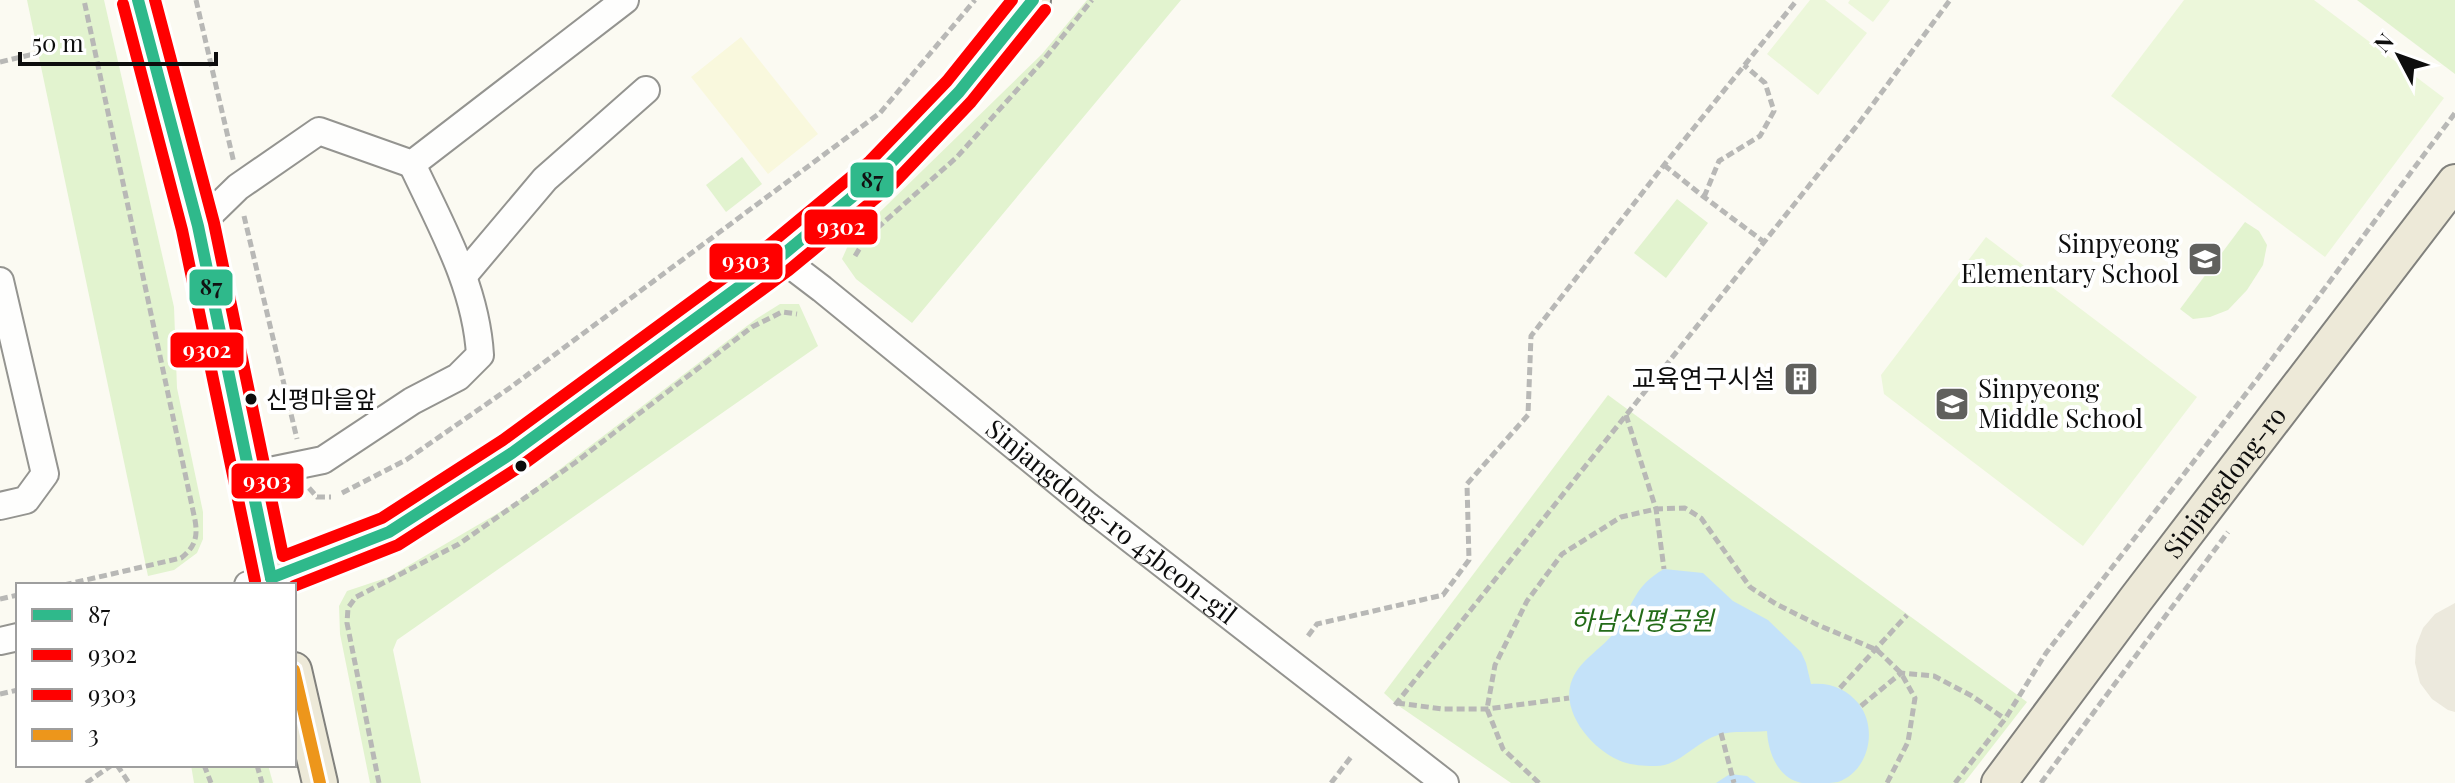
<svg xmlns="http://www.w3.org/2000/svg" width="2455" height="783" font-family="'Playfair Display','Noto Sans KR',serif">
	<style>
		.farmland { fill: #f9f8dd }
		.green { fill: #e2f3cf }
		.pitch { fill: #ecf7da }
		.plaza { fill: #ece9dd }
		.water { fill: #c4e2f9 }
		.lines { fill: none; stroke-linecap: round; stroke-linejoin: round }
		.minor-casing { stroke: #949490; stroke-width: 30 }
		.major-casing { stroke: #81817d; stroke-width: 38 }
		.path { stroke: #b8b8b6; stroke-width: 5; stroke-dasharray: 8 4; stroke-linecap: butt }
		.minor { stroke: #fefefd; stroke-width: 26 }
		.major { stroke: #ede9d8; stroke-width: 34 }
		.bus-1-casing { stroke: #fff; stroke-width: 18 }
		.bus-2-casing { stroke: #fff; stroke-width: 18 }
		.bus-3-casing { stroke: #fff; stroke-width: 18 }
		.bus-4-casing { stroke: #fff; stroke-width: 18 }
		.bus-1 { stroke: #2fb98b; stroke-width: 12 }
		.bus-2 { stroke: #f00; stroke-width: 12 }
		.bus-3 { stroke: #f00; stroke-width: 12 }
		.bus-4 { stroke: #ed961b; stroke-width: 12 }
		.bus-dot { fill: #0d0d0d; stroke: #fff; stroke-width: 3 }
		.labels { text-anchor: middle; stroke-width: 8; stroke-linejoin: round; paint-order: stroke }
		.bus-label { font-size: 24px; fill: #0d0d0d; stroke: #fff; text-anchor: start }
		.poi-label { font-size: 26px; fill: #0d0d0d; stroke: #fff; text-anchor: end }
		.street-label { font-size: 26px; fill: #0d0d0d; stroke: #fff }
		.park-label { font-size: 26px; font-style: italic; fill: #236b18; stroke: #fff }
		.line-badge { stroke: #fff; stroke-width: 3 }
		.badge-label { font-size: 22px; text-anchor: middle; font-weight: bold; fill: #fff }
		.pale-badge-label { font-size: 22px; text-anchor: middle; font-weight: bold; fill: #111 }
	</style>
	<rect width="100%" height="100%" fill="#fbfaf2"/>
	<path class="farmland" d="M741,37L818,134L768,174L691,77Z"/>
	<g class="green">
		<path d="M27,0H104L174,307L177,388L203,512V539L197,553L174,570L148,576Z"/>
		<path d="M1087,0H1181L912,323L856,279L842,259L850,241L1042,54Z"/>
		<path d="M2357,0H2455V74Z"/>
		<path d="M742,157L762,184L726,212L706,185Z"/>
		<path d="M1677,199L1708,223L1666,278L1634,253Z"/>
		<path d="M2245,222L2259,231L2267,245L2263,265L2247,290L2228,310L2210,317L2193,319L2180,309Z"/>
		<path d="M780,304H799L818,346L397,640L393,650L421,783H370L340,634L339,606L347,591L389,577L517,502L756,319Z"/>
		<path d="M1608,395L2027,702L1964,783H1511L1396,704L1384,693Z"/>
		<path d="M191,765H268L273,783H194Z"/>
	</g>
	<g class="pitch">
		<path d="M1810,0H1825L1867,33L1818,95L1767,54Z"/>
		<path d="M1850,0H1890L1873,22L1848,3Z"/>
		<path d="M2184,0H2314L2444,98L2325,257L2111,96Z"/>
		<path d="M1986,237L2197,397L2083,546L1884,394L1881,375Z"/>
	</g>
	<path class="plaza" d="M2455,603V712L2448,710L2432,699L2420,683L2415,663L2416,646L2423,628L2435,614Z"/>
	<g class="water">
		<path d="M1664,569L1703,573L1733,601L1768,620L1801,652L1806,663L1811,684C1830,682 1847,689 1859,704C1878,729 1869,771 1838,782C1833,783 1826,783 1820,783C1814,783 1807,783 1802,783C1778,779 1768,752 1767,731C1750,733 1734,730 1718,735C1695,742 1678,768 1653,766C1644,766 1632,765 1623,762C1594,752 1559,712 1572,680C1581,658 1603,649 1616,630C1635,603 1633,587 1664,569Z"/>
		<path d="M1730,774L1747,776L1756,783H1716Z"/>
	</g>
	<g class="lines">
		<g class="minor-casing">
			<g id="minor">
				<path d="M198,226L238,187L319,131L412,164L625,0"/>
				<path id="s1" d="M780,257L822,289L1088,506L1445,783"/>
				<path d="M464,275L545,179L646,90"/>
				<path d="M0,281L45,474L26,500L0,506"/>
				<path d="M250,475L323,460L412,401L458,377L480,355C476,286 441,226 412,164"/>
				<path d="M248,585L271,578"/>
				<path d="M0,641L18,637"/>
			</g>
		</g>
		<g class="major-casing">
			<g id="major">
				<path d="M138,0L198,226L273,585"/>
				<path d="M271,578L389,532L512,453L780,257L881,173L959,92L1033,0"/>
				<path d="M294,670L320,783"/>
				<path id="s2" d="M1999,783L2136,599L2455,182"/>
			</g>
		</g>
		<g class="path">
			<path d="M196,0L234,163"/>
			<path d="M0,62L38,53"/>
			<path d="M1664,165L1704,197L1764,242"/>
			<path d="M1704,197L1719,161L1760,136L1774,111L1765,83L1744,65"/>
			<path d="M244,216L297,439"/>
			<path d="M855,256L866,238L957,157L1041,63L1092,0"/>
			<path d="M1626,415L1656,509L1664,569"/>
			<path d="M309,488L317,497H331"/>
			<path d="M342,493L406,460L511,387L880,113L975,0"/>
			<path d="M64,585L181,558C195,547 198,537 195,520L84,0"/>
			<path d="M0,599L18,595"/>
			<path d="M1308,636L1317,624L1443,595L1469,560L1467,484L1528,415L1531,336L1664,165L1797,0"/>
			<path d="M1840,688L1907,615"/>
			<path d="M0,694L18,690"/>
			<path d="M1397,703L1443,709H1487L1569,698"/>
			<path d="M1395,705L1859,123L1950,0"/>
			<path d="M1861,706L1901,673L1934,676L1972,696L2005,719"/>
			<path d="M1721,733L1734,783"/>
			<path d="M117,765L129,783"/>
			<path d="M204,765L211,783"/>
			<path d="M257,765L262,783"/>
			<path d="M86,783L112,765"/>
			<path d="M379,783L347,623L348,608L356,597L459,544L576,462L752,327L782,312L797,314"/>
			<path d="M1331,783L1351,757"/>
			<path d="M1539,783L1503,749L1487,709L1495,665L1527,601L1562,554L1621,517L1656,509L1685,508L1701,518L1750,587L1776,604L1818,625L1877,650L1901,673L1915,698L1908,742L1887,783"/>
			<path d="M1955,783L2005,719L2046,653L2258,378L2455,113"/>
			<path d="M2041,783L2228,532"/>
		</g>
		<use href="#minor" class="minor"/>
		<use href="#major" class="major"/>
		<g class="bus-1-casing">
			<g id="bus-1">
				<path d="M138,0L198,226L271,578"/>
				<path d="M271,578L389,532L512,453L780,257L881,173L959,92L1033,0"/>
			</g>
		</g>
		<g class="bus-2-casing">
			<g id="bus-2">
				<path d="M123,4L182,230L255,581"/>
				<path d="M294,586L398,545L521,466L789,270L893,184L971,102L1045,10"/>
			</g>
		</g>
		<g class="bus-3-casing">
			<path id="bus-3" d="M155,0L214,223L283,556L382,518L503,440L770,244L870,161L947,81L1012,0"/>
		</g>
		<g class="bus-4-casing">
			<path id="bus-4" d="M294,670L320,783"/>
		</g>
		<use href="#bus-1" class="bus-1"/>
		<use href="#bus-2" class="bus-2"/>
		<use href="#bus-3" class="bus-3"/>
		<use href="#bus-4" class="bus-4"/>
	</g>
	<defs>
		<g id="school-square" transform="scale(1.8)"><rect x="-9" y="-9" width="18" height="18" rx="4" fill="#60605d" stroke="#fff"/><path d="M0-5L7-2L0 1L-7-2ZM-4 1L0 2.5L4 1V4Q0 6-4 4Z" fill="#fff"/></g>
		<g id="building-square" transform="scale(1.8)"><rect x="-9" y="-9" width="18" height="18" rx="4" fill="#60605d" stroke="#fff"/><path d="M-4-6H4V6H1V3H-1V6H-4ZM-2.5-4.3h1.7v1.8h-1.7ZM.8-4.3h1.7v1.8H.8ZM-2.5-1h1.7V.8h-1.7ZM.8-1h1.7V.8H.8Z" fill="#fff"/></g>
	</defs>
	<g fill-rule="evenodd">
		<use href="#school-square" x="2205" y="259"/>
		<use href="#building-square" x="1801" y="379"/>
		<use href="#school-square" x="1952" y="404"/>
	</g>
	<g class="bus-dot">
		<circle cx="251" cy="399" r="7"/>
		<circle cx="521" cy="466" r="7"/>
	</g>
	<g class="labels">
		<g class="bus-label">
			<text x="266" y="408">신평마을앞</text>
		</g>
		<g class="poi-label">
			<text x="2179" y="253">Sinpyeong<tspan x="2179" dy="30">Elementary School</tspan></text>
			<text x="1775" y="388">교육연구시설</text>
			<text x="1978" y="398" text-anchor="start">Sinpyeong<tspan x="1978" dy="30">Middle School</tspan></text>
		</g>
		<g class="street-label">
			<text dy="9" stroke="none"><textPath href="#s2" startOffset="376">Sinjangdong-ro</textPath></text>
			<text dy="9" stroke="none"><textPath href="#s1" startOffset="424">Sinjangdong-ro 45beon-gil</textPath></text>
		</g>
		<g class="park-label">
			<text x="1642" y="630">하남신평공원</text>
		</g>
	</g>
	<g class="line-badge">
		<rect x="849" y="161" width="46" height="38" rx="8" fill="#2fb98b"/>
		<rect x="803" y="208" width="76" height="38" rx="8" fill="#f00"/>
		<rect x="708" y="242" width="76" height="39" rx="8" fill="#f00"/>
		<rect x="188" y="268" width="46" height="39" rx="8" fill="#2fb98b"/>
		<rect x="169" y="331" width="76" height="38" rx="8" fill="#f00"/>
		<rect x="230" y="462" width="75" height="38" rx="8" fill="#f00"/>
	</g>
	<g class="badge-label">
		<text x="841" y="235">9302</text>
		<text x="746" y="269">9303</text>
		<text x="207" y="358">9302</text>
		<text x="267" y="489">9303</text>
	</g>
	<g class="pale-badge-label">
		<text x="872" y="188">87</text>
		<text x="211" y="295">87</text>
	</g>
	<rect x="16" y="583" width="280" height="184" fill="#ffffff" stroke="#9e9e9e" stroke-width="2"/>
	<rect x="32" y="609" width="40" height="12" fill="#2fb98b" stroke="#9e9e9e" stroke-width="2"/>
	<text x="88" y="623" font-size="24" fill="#0d0d0d">87</text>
	<rect x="32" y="649" width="40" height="12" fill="#ff0000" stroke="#9e9e9e" stroke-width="2"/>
	<text x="88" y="663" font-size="24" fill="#0d0d0d">9302</text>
	<rect x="32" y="689" width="40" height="12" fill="#ff0000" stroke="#9e9e9e" stroke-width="2"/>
	<text x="88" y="703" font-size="24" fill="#0d0d0d">9303</text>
	<rect x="32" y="729" width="40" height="12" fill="#ed961b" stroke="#9e9e9e" stroke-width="2"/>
	<text x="88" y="743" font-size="24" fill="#0d0d0d">3</text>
	<g transform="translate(2399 56) rotate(311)" stroke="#ffffff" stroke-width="6" paint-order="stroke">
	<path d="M0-6L14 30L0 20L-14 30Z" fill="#0d0d0d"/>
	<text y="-12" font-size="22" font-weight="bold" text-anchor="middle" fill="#0d0d0d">N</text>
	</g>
	<path d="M20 52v12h196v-12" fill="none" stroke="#0d0d0d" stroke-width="4"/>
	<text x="32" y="52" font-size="24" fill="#0d0d0d" stroke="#ffffff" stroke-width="6" paint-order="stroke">50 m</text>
</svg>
